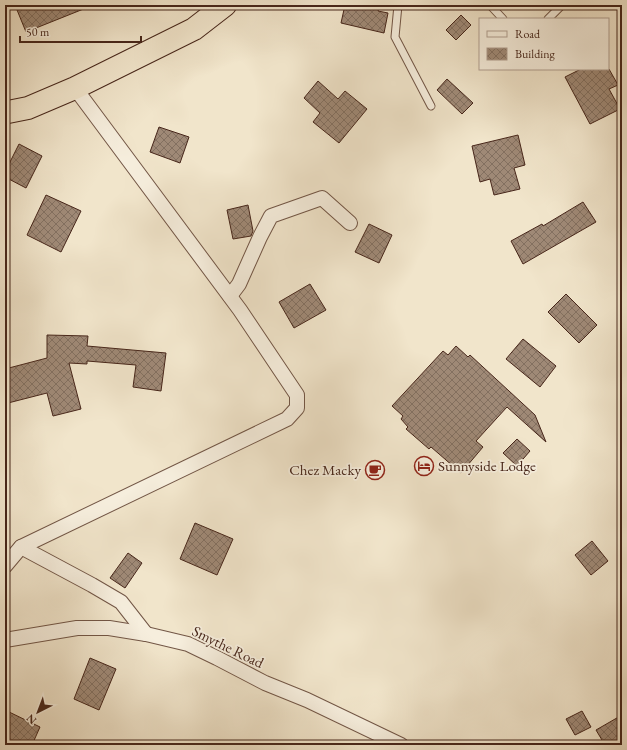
<svg xmlns="http://www.w3.org/2000/svg" width="627" height="750" font-family="'EB Garamond',serif">
	<style>
		.building { fill: url(#building-cross-hatch); stroke: #47261a }
		.lines { fill: none; stroke-linecap: round; stroke-linejoin: round }
		.service-casing { stroke: #725646; stroke-width: 9 }
		.minor-casing { stroke: #725646; stroke-width: 16 }
		.trunk-casing { stroke: #47261a; stroke-width: 24 }
		.service { stroke: #f6eedd; stroke-width: 7 }
		.minor { stroke: #f6eedd; stroke-width: 14 }
		.trunk { stroke: #f1e5cb; stroke-width: 22 }
		.labels { text-anchor: middle; stroke-width: 3.5; stroke-linejoin: round; paint-order: stroke }
		.poi-label { font-size: 15px; fill: #47261a; stroke: #f6eedd; text-anchor: start }
		.street-label { font-size: 15px; fill: #47261a; stroke: #f6eedd }
	</style>
	<defs>
		<pattern id="building-cross-hatch" width="8" height="8" patternUnits="userSpaceOnUse"><rect width="8" height="8" fill="#9f8976"/><path d="M0 0l8 8M0 8l8-8" fill="none" stroke="#837060"/></pattern>
	</defs>
	<rect width="100%" height="100%" fill="#f1e5cb"/>
	<filter id="stains"><feTurbulence type="fractalNoise" baseFrequency=".005" numOctaves="4"/><feColorMatrix values="0 0 0 0 .2 0 0 0 0 .09 0 0 0 0 .02 0 0 0 .5 -.17"/></filter>
	<radialGradient id="worn" r=".72"><stop offset=".6" stop-color="#630" stop-opacity="0"/><stop offset="1" stop-color="#630" stop-opacity=".3"/></radialGradient>
	<g class="building">
		<path d="M15,5H91V6L26,32Z"/>
		<path d="M345,5H380L378,11L388,13L384,33L341,23Z"/>
		<path d="M461,15L471,25L456,40L446,30Z"/>
		<path d="M581,69H609L618,85L609,89L620,109L590,124L565,77Z"/>
		<path d="M447,79L473,103L462,114L437,90Z"/>
		<path d="M318,81L338,99L345,91L367,109L339,143L313,122L320,113L304,98Z"/>
		<path d="M159,127L189,137L180,163L150,152Z"/>
		<path d="M518,135L525,165L514,168L520,189L494,195L490,179L480,182L472,146Z"/>
		<path d="M19,144L42,156L26,188L5,177V172Z"/>
		<path d="M46,195L81,211L61,252L27,235Z"/>
		<path d="M583,202L596,222L523,264L511,241L542,224L543,226Z"/>
		<path d="M248,205L253,231L251,236L233,239L227,210Z"/>
		<path d="M369,224L392,235L379,263L355,252Z"/>
		<path d="M310,284L326,310L294,328L279,302Z"/>
		<path d="M566,294L597,325L579,343L548,312Z"/>
		<path d="M47,335L88,336L87,346L166,353L161,391L133,387L136,365L87,361V364L69,363L81,409L53,416L47,393L8,403L5,389V369L47,358Z"/>
		<path d="M523,339L556,366L540,387L506,359Z"/>
		<path d="M456,346L468,357L470,355L535,415L546,442L507,407L476,441L483,447L461,473L431,447L429,449L406,429L408,427L401,419L403,416L392,406L443,351L448,355Z"/>
		<path d="M517,439L530,451L517,466L503,453Z"/>
		<path d="M195,523L233,539L217,575L180,559Z"/>
		<path d="M592,541L608,561L591,575L575,555Z"/>
		<path d="M128,553L142,563L125,588L110,578Z"/>
		<path d="M90,658L116,669L99,710L74,699Z"/>
		<path d="M5,710L40,727L32,745L21,741L19,745H5Z"/>
		<path d="M582,711L591,727L575,735L566,719Z"/>
		<path d="M622,715V745H605L596,730Z"/>
	</g>
	<g class="lines">
		<g class="service-casing">
			<g id="service">
				<path d="M398,5L395,37L431,106"/>
				<path d="M490,5L503,19"/>
				<path d="M548,19L562,5"/>
			</g>
		</g>
		<g class="minor-casing">
			<g id="minor">
				<path d="M230,296L239,284L260,237L271,216L322,198L350,223"/>
				<path d="M21,547L92,585L121,602L146,634"/>
				<path d="M5,566L21,547L287,419L297,408V395L240,310L75,88"/>
				<path d="M5,640L77,628H109L146,634L188,644L217,658L265,683L307,700L401,745"/>
			</g>
		</g>
		<g class="trunk-casing">
			<path id="trunk" d="M5,112H8L28,108L75,88L194,29L225,5"/>
		</g>
		<use href="#service" class="service"/>
		<use href="#minor" class="minor"/>
		<use href="#trunk" class="trunk"/>
	</g>
	<defs>
		<g id="hotel-ring" transform="scale(1)"><circle r="9.5" fill="#f6eedd" stroke="#8f2418" stroke-width="1.5"/><path d="M-6-4.5h1.5V1H6V5H4.5V3h-9V5H-6ZM-4 0a1.8 1.8 0 1 1 3.6 0ZM.5 0V-2.5h3Q6-2.5 6 0Z" fill="#8f2418"/></g>
		<g id="cafe-ring" transform="scale(1)"><circle r="9.5" fill="#f6eedd" stroke="#8f2418" stroke-width="1.5"/><path d="M-5.5-4.5H6V0H3Q3 3.5 0 3.5H-2.5Q-5.5 3.5-5.5 0ZM3-3.2v2h1.7v-2ZM-6 4.5H4V6H-6Z" fill="#8f2418"/></g>
	</defs>
	<g fill-rule="evenodd">
		<use href="#hotel-ring" x="424" y="466"/>
		<use href="#cafe-ring" x="375" y="470"/>
	</g>
	<g class="labels">
		<g class="poi-label">
			<text x="438" y="471">Sunnyside Lodge</text>
			<text x="361" y="475" text-anchor="end">Chez Macky</text>
		</g>
		<g class="street-label">
			<text transform="translate(228 647) rotate(26)" y="5">Smythe Road</text>
		</g>
	</g>
	<rect width="627" height="750" fill="none" stroke="#f1e5cb" stroke-width="20"/>
	<rect x="6" y="6" width="615" height="738" fill="none" stroke="#47261a" stroke-width="2"/>
	<rect x="10" y="10" width="607" height="730" fill="none" stroke="#47261a"/>
	<rect x="479" y="18" width="130" height="52" fill="#f6eedd" stroke="#b09e8f"/>
	<rect x="487" y="31" width="20" height="6" fill="#f6eedd" stroke="#b09e8f"/>
	<text x="515" y="38" font-size="12" fill="#47261a">Road</text>
	<rect x="487" y="48" width="20" height="12" fill="url(#building-cross-hatch)" stroke="#b09e8f"/>
	<text x="515" y="58" font-size="12" fill="#47261a">Building</text>
	<g transform="translate(38 712) rotate(222)" stroke="#f6eedd" stroke-width="3" paint-order="stroke">
	<path d="M0-3L7 15L0 10L-7 15Z" fill="#47261a"/>
	<text y="-6" font-size="11" font-weight="bold" text-anchor="middle" fill="#47261a">N</text>
	</g>
	<path d="M20 36v6h121v-6" fill="none" stroke="#47261a" stroke-width="2"/>
	<text x="26" y="36" font-size="12" fill="#47261a" stroke="#f6eedd" stroke-width="3" paint-order="stroke">50 m</text>
	<rect width="100%" height="100%" filter="url(#stains)"/>
	<rect width="100%" height="100%" fill="url(#worn)"/>
</svg>
